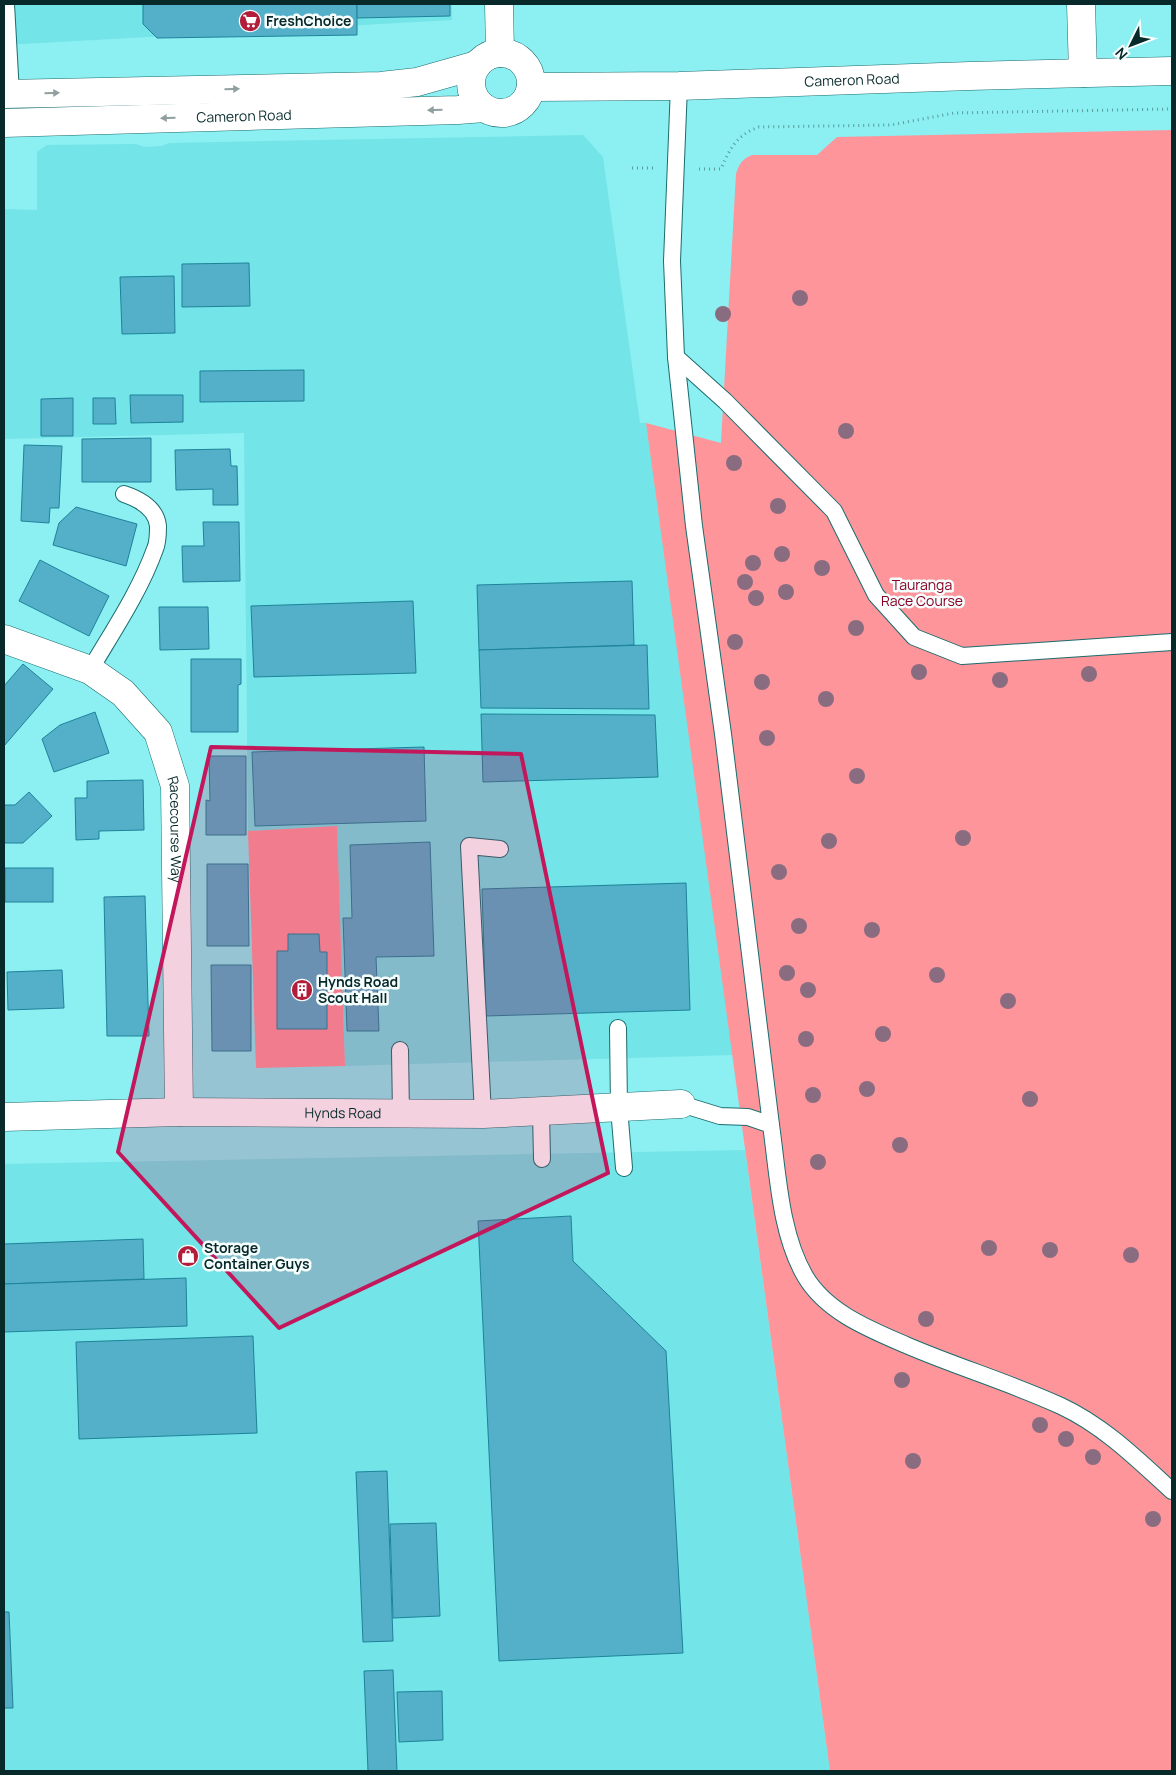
<svg xmlns="http://www.w3.org/2000/svg" width="1176" height="1775" font-family="Manrope,sans-serif">
	<style>
		.built { fill: #73e4e7 }
		.green { fill: #fd959a }
		.building { fill: #54b0c8; stroke: #1d839a }
		.lines { fill: none; stroke-linecap: round; stroke-linejoin: round }
		.lane-casing { stroke: #1a6c6e; stroke-width: 18 }
		.street-casing { stroke: #1a6c6e; stroke-width: 29 }
		.secondary-casing { stroke: #1a6c6e; stroke-width: 29 }
		.path { stroke: #569ea0; stroke-width: 3; stroke-dasharray: 1 4; stroke-linecap: butt }
		.lane { stroke: #fff; stroke-width: 16 }
		.street { stroke: #fff; stroke-width: 28 }
		.secondary { stroke: #fff; stroke-width: 28 }
		.tree { fill: #8a6c81 }
		.oneway { fill: #909f9f }
		.marked { fill: #c2185b; fill-opacity: 0.2; stroke: #c2185b; stroke-width: 4; stroke-linejoin: round }
		.labels { text-anchor: middle; stroke-width: 5; stroke-linejoin: round; paint-order: stroke }
		.poi-label { font-size: 14px; font-weight: bold; fill: #08292a; stroke: #f6fefe; text-anchor: start }
		.street-label { font-size: 14px; fill: #08292a; stroke: #f6fefe }
		.park-label { font-size: 14px; fill: #890025; stroke: #f6fefe }
	</style>
	<rect width="100%" height="100%" fill="#8ceff1"/>
	<g class="built">
		<path d="M4,4H452V20L4,45Z"/>
		<path d="M583,135L603,157L640,423H646L733,1055L345,1066L337,827L248,831L244,433L4,439V209L37,210V152L47,145L136,144L145,147L161,146L169,143Z"/>
		<path d="M745,1150L830,1771H4V1164Z"/>
	</g>
	<g class="green">
		<path d="M1172,130V1771H830L646,423L721,443L736,174C739,164 742,159 752,155H817L837,137Z"/>
		<path d="M337,826L345,1066L256,1068L248,831Z"/>
	</g>
	<g class="building">
		<path d="M143,4H357V35L157,38L143,24Z"/>
		<path d="M357,4H450V16L357,18Z"/>
		<path d="M249,263L250,306L182,307V264Z"/>
		<path d="M174,276L175,333L122,334L120,277Z"/>
		<path d="M304,370V401L200,402V371Z"/>
		<path d="M130,395H183V422L131,423Z"/>
		<path d="M73,398V436H41V399Z"/>
		<path d="M93,398H115L116,424H93Z"/>
		<path d="M151,438V482H82V439Z"/>
		<path d="M24,445L62,446L59,508H50L49,523L21,521Z"/>
		<path d="M230,449L231,466H237L238,505H213V489L176,490L175,450Z"/>
		<path d="M76,507L137,524L126,566L53,545L59,523Z"/>
		<path d="M203,522H239L240,581L183,582L182,546H204Z"/>
		<path d="M40,560L109,596L89,636L19,601Z"/>
		<path d="M632,581L634,645L479,650L477,585Z"/>
		<path d="M413,601L416,673L254,677L251,606Z"/>
		<path d="M159,607H208L209,649L160,650Z"/>
		<path d="M647,645L649,709L481,708L479,650Z"/>
		<path d="M191,659H241V684L238,685V732H191Z"/>
		<path d="M23,664L53,689L4,746V686Z"/>
		<path d="M95,712L109,753L54,772L42,739L60,725Z"/>
		<path d="M481,714L655,715L658,777L483,782Z"/>
		<path d="M424,747L426,821L255,826L252,752Z"/>
		<path d="M209,756H246V835H206V800L210,801Z"/>
		<path d="M143,780L144,830L99,831V839L76,840L75,798H87V781Z"/>
		<path d="M29,792L52,816L23,843H4V805H15Z"/>
		<path d="M430,842L434,956L376,957L379,1031H347L343,918H352L350,845Z"/>
		<path d="M207,864H248L249,946H207Z"/>
		<rect x="5" y="868" width="48" height="34"/>
		<path d="M686,883L690,1010L486,1016L482,889Z"/>
		<path d="M145,896L149,1036H107L104,897Z"/>
		<path d="M288,934H319L320,952H327V1029H277V951H288Z"/>
		<path d="M211,965H251V1051H212Z"/>
		<path d="M62,970L64,1008L8,1010L7,972Z"/>
		<path d="M571,1216L573,1261L666,1351L683,1653L499,1661L478,1221Z"/>
		<path d="M143,1239L144,1279L4,1284V1244Z"/>
		<path d="M186,1278L187,1326L4,1332V1284Z"/>
		<path d="M253,1336L257,1433L79,1439L76,1342Z"/>
		<path d="M387,1471L393,1641L363,1642L356,1472Z"/>
		<path d="M436,1523L440,1616L393,1618L390,1524Z"/>
		<path d="M4,1612H9L13,1708H4Z"/>
		<path d="M393,1670L397,1771H368L364,1671Z"/>
		<path d="M442,1691L443,1740L399,1742L397,1692Z"/>
	</g>
	<g class="lines">
		<g class="lane-casing">
			<g id="lane">
				<path d="M6,4L11,94"/>
				<path d="M679,86L672,261L676,357L694,526L723,734L771,1125"/>
				<path d="M676,357L725,401L834,511L876,595L914,637L962,656L1172,642"/>
				<path d="M90,670C113,631 140,591 155,549C158,543 158,533 158,526C156,508 139,499 124,494"/>
				<path d="M618,1028L619,1108L624,1168"/>
				<path d="M400,1050L401,1114"/>
				<path d="M681,1104L720,1116L748,1117L771,1125C778,1174 780,1233 805,1276C826,1312 869,1329 906,1345C957,1367 1011,1383 1061,1406C1104,1426 1138,1460 1172,1491"/>
				<path d="M541,1112L542,1159"/>
				<path d="M483,1114L469,846L500,849"/>
			</g>
		</g>
		<g class="street-casing">
			<g id="street">
				<path d="M499,4L500,53"/>
				<path d="M1081,4L1083,73"/>
				<path id="s1" d="M4,639L90,670L123,693L158,732L175,786L179,1112"/>
				<path id="s2" d="M4,1117L179,1112L483,1114L681,1104"/>
			</g>
		</g>
		<g class="secondary-casing">
			<g id="secondary">
				<circle cx="501" cy="83" r="30"/>
				<path id="s3" d="M531,87L679,86L970,76L1172,71"/>
				<path d="M4,94L381,86L417,82L477,65"/>
				<path id="s4" d="M4,123L458,110L484,108"/>
			</g>
		</g>
		<g class="path">
			<path d="M632,168H653"/>
			<path d="M699,169H721C729,149 738,134 759,127L891,125L954,113L1172,109"/>
		</g>
		<use href="#lane" class="lane"/>
		<use href="#street" class="street"/>
		<use href="#secondary" class="secondary"/>
	</g>
	<g class="tree">
		<circle cx="800" cy="298" r="8"/>
		<circle cx="723" cy="314" r="8"/>
		<circle cx="846" cy="431" r="8"/>
		<circle cx="734" cy="463" r="8"/>
		<circle cx="778" cy="506" r="8"/>
		<circle cx="782" cy="554" r="8"/>
		<circle cx="753" cy="563" r="8"/>
		<circle cx="822" cy="568" r="8"/>
		<circle cx="745" cy="582" r="8"/>
		<circle cx="786" cy="592" r="8"/>
		<circle cx="756" cy="598" r="8"/>
		<circle cx="856" cy="628" r="8"/>
		<circle cx="735" cy="642" r="8"/>
		<circle cx="919" cy="672" r="8"/>
		<circle cx="1089" cy="674" r="8"/>
		<circle cx="1000" cy="680" r="8"/>
		<circle cx="762" cy="682" r="8"/>
		<circle cx="826" cy="699" r="8"/>
		<circle cx="767" cy="738" r="8"/>
		<circle cx="857" cy="776" r="8"/>
		<circle cx="963" cy="838" r="8"/>
		<circle cx="829" cy="841" r="8"/>
		<circle cx="779" cy="872" r="8"/>
		<circle cx="799" cy="926" r="8"/>
		<circle cx="872" cy="930" r="8"/>
		<circle cx="787" cy="973" r="8"/>
		<circle cx="937" cy="975" r="8"/>
		<circle cx="808" cy="990" r="8"/>
		<circle cx="1008" cy="1001" r="8"/>
		<circle cx="883" cy="1034" r="8"/>
		<circle cx="806" cy="1039" r="8"/>
		<circle cx="867" cy="1089" r="8"/>
		<circle cx="813" cy="1095" r="8"/>
		<circle cx="1030" cy="1099" r="8"/>
		<circle cx="900" cy="1145" r="8"/>
		<circle cx="818" cy="1162" r="8"/>
		<circle cx="989" cy="1248" r="8"/>
		<circle cx="1050" cy="1250" r="8"/>
		<circle cx="1131" cy="1255" r="8"/>
		<circle cx="926" cy="1319" r="8"/>
		<circle cx="902" cy="1380" r="8"/>
		<circle cx="1040" cy="1425" r="8"/>
		<circle cx="1066" cy="1439" r="8"/>
		<circle cx="1093" cy="1457" r="8"/>
		<circle cx="913" cy="1461" r="8"/>
		<circle cx="1153" cy="1519" r="8"/>
	</g>
	<defs><path id="oneway-solid" d="M-6-.8H1V-3.2L6.5 0L1 3.2V.8H-6Z" transform="scale(1.25)"/></defs>
	<g class="oneway">
		<use href="#oneway-solid" transform="translate(232 89) rotate(-1)"/>
		<use href="#oneway-solid" transform="translate(52 93) rotate(-1)"/>
		<use href="#oneway-solid" transform="translate(435 110) rotate(178)"/>
		<use href="#oneway-solid" transform="translate(168 118) rotate(178)"/>
	</g>
	<path class="marked" d="M211,747L521,754L608,1173L279,1328L118,1152Z"/>
	<defs>
		<g id="supermarket-disc" transform="scale(1.125)"><circle r="9.5" fill="#b11d3a" stroke="#f6fefe"/><path d="M-6-5.5h2.5l.6 2H6L4.5 2H-2.5L-4.4-4H-6ZM-1.5 3.2a1.3 1.3 0 1 0 .1 0ZM3 3.2a1.3 1.3 0 1 0 .1 0Z" fill="#fff"/></g>
		<g id="building-disc" transform="scale(1.125)"><circle r="9.5" fill="#b11d3a" stroke="#f6fefe"/><path d="M-4-6H4V6H1V3H-1V6H-4ZM-2.5-4.3h1.7v1.8h-1.7ZM.8-4.3h1.7v1.8H.8ZM-2.5-1h1.7V.8h-1.7ZM.8-1h1.7V.8H.8Z" fill="#fff"/></g>
		<g id="shop-disc" transform="scale(1.125)"><circle r="9.5" fill="#b11d3a" stroke="#f6fefe"/><path d="M-5-2.5h2.3a2.7 3.5 0 0 1 5.4 0H5L5.5 6h-11ZM-1.5-2.5h3a1.5 2.3 0 0 0-3 0Z" fill="#fff"/></g>
	</defs>
	<g fill-rule="evenodd">
		<use href="#supermarket-disc" x="250" y="21"/>
		<use href="#building-disc" x="302" y="990"/>
		<use href="#shop-disc" x="188" y="1256"/>
	</g>
	<g class="labels">
		<g class="poi-label">
			<text x="266" y="26">FreshChoice</text>
			<text x="318" y="987">Hynds Road<tspan x="318" dy="16">Scout Hall</tspan></text>
			<text x="204" y="1253">Storage<tspan x="204" dy="16">Container Guys</tspan></text>
		</g>
		<g class="street-label">
			<text dy="5" stroke="none"><textPath href="#s3" startOffset="321">Cameron Road</textPath></text>
			<text dy="5" stroke="none"><textPath href="#s4" startOffset="240">Cameron Road</textPath></text>
			<text dy="5" stroke="none"><textPath href="#s1" startOffset="284">Racecourse Way</textPath></text>
			<text dy="5" stroke="none"><textPath href="#s2" startOffset="339">Hynds Road</textPath></text>
		</g>
		<g class="park-label">
			<text x="922" y="590">Tauranga<tspan x="922" dy="16">Race Course</tspan></text>
		</g>
	</g>
	<rect width="1176" height="1775" fill="none" stroke="#08292a" stroke-width="10"/>
	<g transform="translate(1131 45) rotate(228)" stroke="#f6fefe" stroke-width="4" paint-order="stroke">
	<path d="M0-4L9 19L0 12L-9 19Z" fill="#08292a"/>
	<text y="-8" font-size="14" font-weight="bold" text-anchor="middle" fill="#08292a">N</text>
	</g>
</svg>
